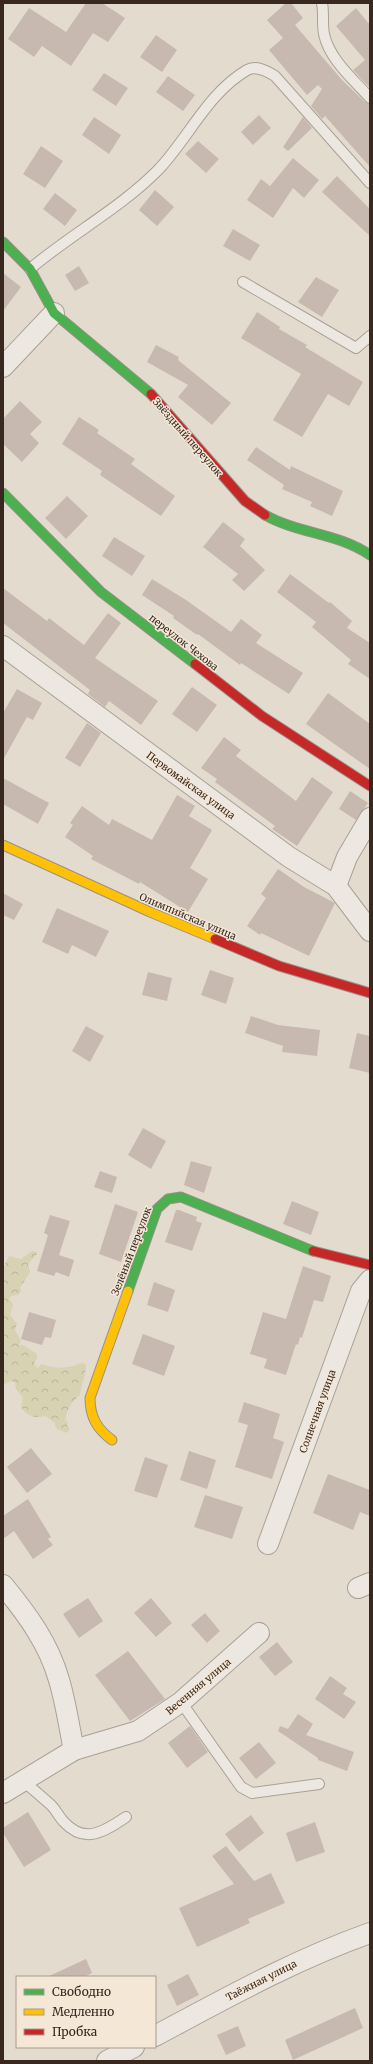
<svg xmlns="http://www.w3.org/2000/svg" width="373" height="2064" font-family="Merriweather,serif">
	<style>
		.forest { fill: url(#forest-crowns) }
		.building { fill: #c8b9b0 }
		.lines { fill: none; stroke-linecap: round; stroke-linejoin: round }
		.lane-casing { stroke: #a9a198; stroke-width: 12 }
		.street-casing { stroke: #a9a198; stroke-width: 22 }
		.fast-casing { stroke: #999088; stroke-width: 11 }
		.slow-casing { stroke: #999088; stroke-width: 11 }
		.jam-casing { stroke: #999088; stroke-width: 11 }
		.lane { stroke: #ece7e0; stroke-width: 10 }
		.street { stroke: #ece7e0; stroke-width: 20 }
		.fast { stroke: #4caf50; stroke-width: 9 }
		.slow { stroke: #ffc107; stroke-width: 9 }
		.jam { stroke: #c62828; stroke-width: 9 }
		.labels { text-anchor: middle; stroke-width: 3; stroke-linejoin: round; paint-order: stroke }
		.street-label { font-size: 10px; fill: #382820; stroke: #f4e7d6 }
	</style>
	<defs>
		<pattern id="forest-crowns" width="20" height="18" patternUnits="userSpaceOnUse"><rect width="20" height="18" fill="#d6d2b2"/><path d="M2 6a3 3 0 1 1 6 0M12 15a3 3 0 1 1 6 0" fill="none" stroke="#b8b499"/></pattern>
	</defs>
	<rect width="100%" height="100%" fill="#e4dbcf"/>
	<path class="forest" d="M32,1251L37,1252V1254L28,1264L30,1272L20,1288L21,1291L18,1295L11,1296L9,1299L13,1304L10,1315L17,1324L15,1330L21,1341L19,1345H23L37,1354V1358L34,1363L37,1368L42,1364C57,1370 68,1368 83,1363L86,1365C86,1376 81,1384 80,1395C70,1404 69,1406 65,1420L68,1422L67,1426L70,1429L67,1433L57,1429L55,1426V1423L45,1416C36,1419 26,1416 21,1407L23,1398L16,1389L15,1383L12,1381L3,1385V1269L9,1256L21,1259Z"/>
	<g class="building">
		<path d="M86,3H102L125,18L108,42L93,33L71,66L42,46L34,57L8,39L29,8L66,32Z"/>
		<path d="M286,3H291L303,18L295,25L342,80L365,102L370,104V167L325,116L322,119L311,106L322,89L318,85L307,95L269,50L283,38L267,20Z"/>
		<path d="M356,8L370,25V88L353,70L365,60L336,26Z"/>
		<path d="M156,35L177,50L162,72L140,57Z"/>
		<path d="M104,73L128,88L116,106L92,90Z"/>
		<path d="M168,76L195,95L183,111L156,92Z"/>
		<path d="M259,115L271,128L253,145L241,132Z"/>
		<path d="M94,117L121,135L109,154L82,135Z"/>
		<path d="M303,117L312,128L288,151L283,147Z"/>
		<path d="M198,141L219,159L206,173L185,154Z"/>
		<path d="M41,146L63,161L45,188L23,174Z"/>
		<path d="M293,158L319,180L304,198L293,188L273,218L247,200L261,179L270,186Z"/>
		<path d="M337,176L370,209V236L322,192Z"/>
		<path d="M155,190L174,207L157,226L139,210Z"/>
		<path d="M55,193L77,210L65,226L43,209Z"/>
		<path d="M233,229L260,245L250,261L223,246Z"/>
		<path d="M79,266L89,283L75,291L65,275Z"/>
		<path d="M3,273L21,287L3,311Z"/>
		<path d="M316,277L339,290L322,317L298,302Z"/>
		<path d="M257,312L280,327L279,329L307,345L305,347L363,382L349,406L328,394L302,437L273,420L301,374L241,338Z"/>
		<path d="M156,345L179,357L178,360L231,403L212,425L178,397L188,385L147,362Z"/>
		<path d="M20,401L42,422L30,434L39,443L22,462L3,444V419Z"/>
		<path d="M79,417L99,430L97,433L135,459L131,464L175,496L161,516L100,475L102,471L62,444Z"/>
		<path d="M256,447L290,470L291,466L343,491L332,516L310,506L312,502L282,489L284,485L247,460Z"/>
		<path d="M67,496L88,516L66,539L45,518Z"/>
		<path d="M223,522L245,539L240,546L265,570L244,591L232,580L238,574L203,547Z"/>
		<path d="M114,537L145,556L132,576L102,556Z"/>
		<path d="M290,574L329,603L330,602L352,621L347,628L370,643V679L348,664L351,660L312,627L316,622L277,592Z"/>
		<path d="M152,579L186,600L231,632L241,619L262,635L256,643L303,673L289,694L241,663L240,665L198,634L197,635L173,618L174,616L142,595Z"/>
		<path d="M3,588L47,621L49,618L84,645L108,613L121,623L95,658L158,701L141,725L109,701L105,707L88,694L90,690L3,623Z"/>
		<path d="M192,687L217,705L197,732L172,714Z"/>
		<path d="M17,689L42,703L33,720L27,717L3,760V713Z"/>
		<path d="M328,693L370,724V769L306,724Z"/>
		<path d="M87,723L101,733L80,767L65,758Z"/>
		<path d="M224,737L241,750L236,756L296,801L312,777L333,792L297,846L272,829L275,826L215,782L217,779L201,768Z"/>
		<path d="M3,778L49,803L38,824L3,804Z"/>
		<path d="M350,791L368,803L356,820L339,809Z"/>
		<path d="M177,795L195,806L189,816L212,830L190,868L208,879L188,912L140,882L139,884L91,859L93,856L65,837L73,825L70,823L82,806L109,825L112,819L152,840Z"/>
		<path d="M278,869L304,887L335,903L309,956L261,933L260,935L247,926L266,898L261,894Z"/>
		<path d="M3,893L23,904L14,920L3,915Z"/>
		<path d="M57,908L109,931L96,957L72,945L68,954L42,942Z"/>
		<path d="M210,970L234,978L226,1004L201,995Z"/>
		<path d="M148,972L172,978L167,1001L142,995Z"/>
		<path d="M251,1016L278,1025L320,1030L317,1056L282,1052L283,1046L245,1033Z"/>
		<path d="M86,1026L104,1036L90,1062L72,1051Z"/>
		<path d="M357,1033L370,1036V1073L349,1068Z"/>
		<path d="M143,1128L166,1141L151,1169L128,1155Z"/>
		<path d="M191,1161L212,1167L204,1193L184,1185Z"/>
		<path d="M100,1171L117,1177L112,1193L94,1187Z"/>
		<path d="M292,1201L319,1212L311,1235L283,1224Z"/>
		<path d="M115,1204L138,1212L121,1262L99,1254Z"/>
		<path d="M176,1210H179L197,1217L196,1221L202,1223L192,1251L165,1242Z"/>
		<path d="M50,1215L70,1221L59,1255L74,1260L69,1277L56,1272L54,1276L37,1271L48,1235L44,1233Z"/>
		<path d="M303,1266L331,1276L323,1302L314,1300L302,1338L300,1337L298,1345L296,1344L286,1375L264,1368L267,1359L250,1354L263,1312L286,1319Z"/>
		<path d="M154,1282L175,1290L168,1312L147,1305Z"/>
		<path d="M29,1312L56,1320L51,1338L45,1337L42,1345L21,1339Z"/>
		<path d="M143,1334L175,1346L164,1376L132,1364Z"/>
		<path d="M244,1402L280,1414L273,1438L284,1442L272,1479L235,1467L248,1425L238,1422Z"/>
		<path d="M31,1448L52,1474L27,1493L7,1467Z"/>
		<path d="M189,1451L216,1460L207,1489L180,1480Z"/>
		<path d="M145,1457L168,1465L157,1498L134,1491Z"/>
		<path d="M328,1474L370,1490V1516L360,1512L353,1530L313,1513Z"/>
		<path d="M205,1495L243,1507L232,1539L194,1527Z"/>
		<path d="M28,1499L51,1537L48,1539L53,1545L33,1559L14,1531L3,1539V1516Z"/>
		<path d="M88,1598L103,1621L79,1638L63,1614Z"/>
		<path d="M151,1598L172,1623L156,1637L134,1613Z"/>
		<path d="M205,1613L220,1631L207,1643L191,1625Z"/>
		<path d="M277,1642L293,1662L275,1676L259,1657Z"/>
		<path d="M128,1651L165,1699L130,1721L95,1675Z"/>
		<path d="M330,1676L347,1688L343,1694L356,1702L344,1719L315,1699Z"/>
		<path d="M298,1714L313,1724L306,1735L354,1752L347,1771L318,1760V1758L278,1731L280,1726L288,1729Z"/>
		<path d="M190,1726L208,1752L187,1768L168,1743Z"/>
		<path d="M259,1742L276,1763L256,1779L239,1758Z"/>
		<path d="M28,1812L51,1850L24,1867L3,1833V1828Z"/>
		<path d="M251,1815L264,1833L239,1852L225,1834Z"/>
		<path d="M315,1822L325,1852L296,1862L286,1833Z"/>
		<path d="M226,1846L254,1881L271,1873L285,1903L248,1919L250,1923L197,1947L179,1908L234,1884L212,1856Z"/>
		<path d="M86,1959L92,1973L84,1977H47Z"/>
		<path d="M188,1974L199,1995L177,2006L167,1985Z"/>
		<path d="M355,2008L363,2028L293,2060L285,2040Z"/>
		<path d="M238,2026L246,2046L226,2055L217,2035Z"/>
	</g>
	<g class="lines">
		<g class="lane-casing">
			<g id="lane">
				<path d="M322,3C324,13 322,24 324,34C329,59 354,80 370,98"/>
				<path d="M30,269C71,234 121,208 159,169C189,137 208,93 247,70C256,65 267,71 275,76L370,183"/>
				<path d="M243,282L356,348L370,336"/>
				<path d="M181,1702L241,1787L252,1793L319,1784"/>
				<path d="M23,1781C33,1789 42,1797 51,1805C56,1810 59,1817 64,1822C85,1845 105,1831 126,1817"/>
			</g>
		</g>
		<g class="street-casing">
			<g id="street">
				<path d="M3,367L54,313"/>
				<path d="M3,646L289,857L336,886L370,931"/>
				<path d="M336,886L347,857L370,818"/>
				<path d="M268,1544L361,1291L370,1280"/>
				<path d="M3,1585C27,1614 49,1644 59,1680C66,1703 69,1727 74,1750"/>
				<path d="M358,1588L370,1583"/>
				<path d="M3,1793L74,1750L138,1731L181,1702L259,1633"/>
				<path d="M155,2036C226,1998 294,1960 370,1933"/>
				<path d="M107,2061L134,2047"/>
			</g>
		</g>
		<g class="fast-casing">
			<g id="fast">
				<path d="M3,242L30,269L54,313L151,394"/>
				<path d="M3,493L101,592L195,664"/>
				<path d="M265,515C299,534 338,533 370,555"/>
				<path d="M128,1291L157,1209L168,1199L181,1197L313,1251"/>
			</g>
		</g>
		<g class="slow-casing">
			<g id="slow">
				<path d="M3,845L150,912L215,939"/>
				<path d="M112,1440C97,1429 90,1417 90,1398L128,1291"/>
			</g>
		</g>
		<g class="jam-casing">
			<g id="jam">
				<path d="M151,394L245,501L265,515"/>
				<path d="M195,664L262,716L370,786"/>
				<path d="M215,939L279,966L370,993"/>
				<path d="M313,1251L370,1265"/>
			</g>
		</g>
		<use href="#lane" class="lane"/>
		<use href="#street" class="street"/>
		<use href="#fast" class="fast"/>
		<use href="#slow" class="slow"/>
		<use href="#jam" class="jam"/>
	</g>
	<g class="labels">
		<g class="street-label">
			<text transform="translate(188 437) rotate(49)" y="4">Звёздный переулок</text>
			<text transform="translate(184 642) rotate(38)" y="4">переулок Чехова</text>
			<text transform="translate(191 785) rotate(36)" y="4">Первомайская улица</text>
			<text transform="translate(188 916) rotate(23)" y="4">Олимпийская улица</text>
			<text transform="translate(131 1251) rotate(-69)" y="4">Зелёный переулок</text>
			<text transform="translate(317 1411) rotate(-70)" y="4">Солнечная улица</text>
			<text transform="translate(198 1686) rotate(-40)" y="4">Весенняя улица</text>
			<text transform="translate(261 1980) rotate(-27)" y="4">Таёжная улица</text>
		</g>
	</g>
	<rect width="373" height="2064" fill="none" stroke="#382820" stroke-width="8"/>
	<rect x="16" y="1976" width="140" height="72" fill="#f4e7d6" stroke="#a99b8d"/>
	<rect x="24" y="1989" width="20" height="6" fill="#4caf50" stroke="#a99b8d"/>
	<text x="52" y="1996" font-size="12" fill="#382820">Свободно</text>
	<rect x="24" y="2009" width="20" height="6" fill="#ffc107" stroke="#a99b8d"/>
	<text x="52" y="2016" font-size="12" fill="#382820">Медленно</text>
	<rect x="24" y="2029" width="20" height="6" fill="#c62828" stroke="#a99b8d"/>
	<text x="52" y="2036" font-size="12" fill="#382820">Пробка</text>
</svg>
